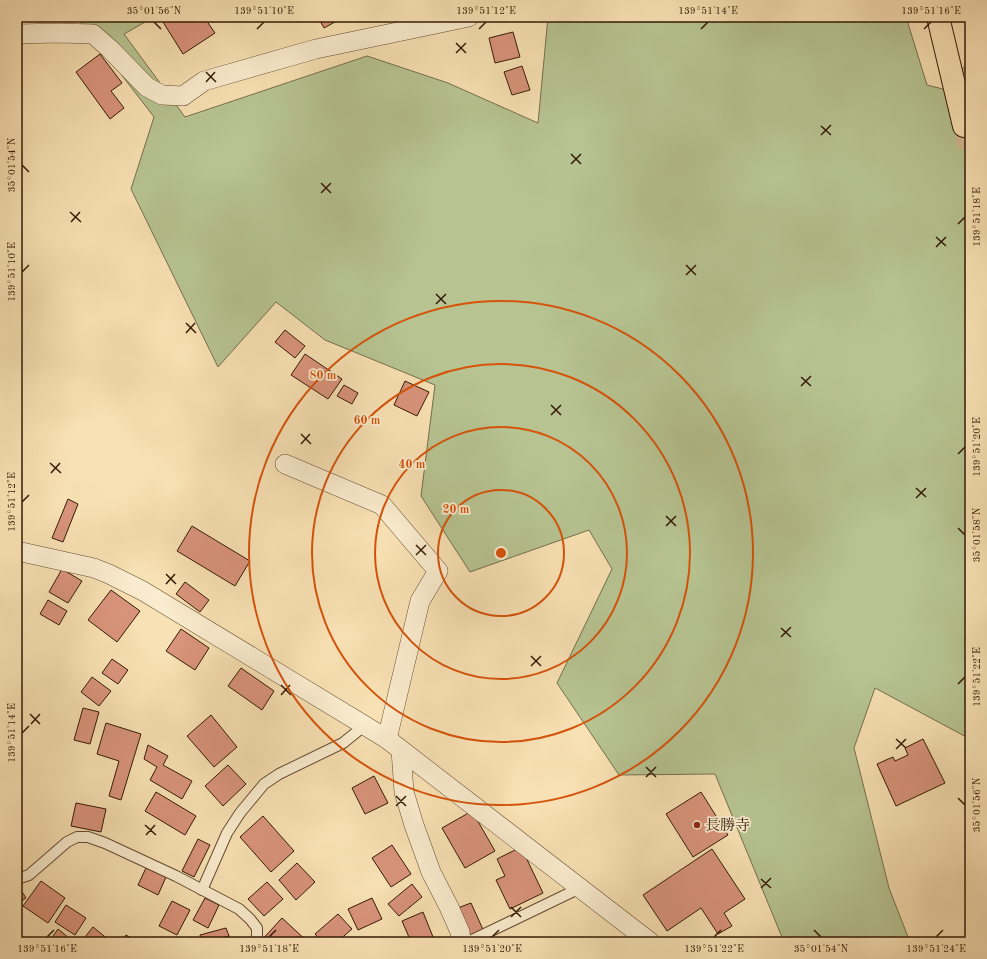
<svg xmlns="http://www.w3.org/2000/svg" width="987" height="959" font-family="'Old Standard TT','Noto Serif JP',serif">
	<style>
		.green { fill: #b7c492; stroke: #766f4c }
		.building { fill: #d9947c; stroke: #341a05 }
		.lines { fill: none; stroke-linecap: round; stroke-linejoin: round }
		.trunk-tunnel { stroke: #d1b991; stroke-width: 22; stroke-dasharray: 22 11; stroke-linecap: butt }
		.service-casing { stroke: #654c31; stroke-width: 12 }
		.minor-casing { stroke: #654c31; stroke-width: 20 }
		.trunk-casing { stroke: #341a05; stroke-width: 24 }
		.service { stroke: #faecce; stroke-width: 10 }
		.minor { stroke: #faecce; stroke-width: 19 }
		.trunk { stroke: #f8e1b4; stroke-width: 22 }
		.ticks { fill: none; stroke: #341a05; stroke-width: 1.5 }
		.ring { fill: none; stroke: #d6530b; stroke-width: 2 }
		.poi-dot { fill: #8f2418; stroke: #faecce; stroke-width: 1.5 }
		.labels { text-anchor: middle; stroke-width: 3.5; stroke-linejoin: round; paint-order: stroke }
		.poi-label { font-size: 15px; fill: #341a05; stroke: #faecce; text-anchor: start }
		.centre { fill: #d6530b; stroke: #faecce; stroke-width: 2 }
		.ring-label { font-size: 12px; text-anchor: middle; font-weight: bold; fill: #d6530b; stroke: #faecce; stroke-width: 3.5; stroke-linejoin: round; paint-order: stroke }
		.neatline { fill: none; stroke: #341a05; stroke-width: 1.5 }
		.ticks-label { font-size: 10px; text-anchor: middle; fill: #341a05 }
	</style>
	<rect width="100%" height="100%" fill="#f8e1b4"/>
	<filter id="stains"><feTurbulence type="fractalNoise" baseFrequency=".005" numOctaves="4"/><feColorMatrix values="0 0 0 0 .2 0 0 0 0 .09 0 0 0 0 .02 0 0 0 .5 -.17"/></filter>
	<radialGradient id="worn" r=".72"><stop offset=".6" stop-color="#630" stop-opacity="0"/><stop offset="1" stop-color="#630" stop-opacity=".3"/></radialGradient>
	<path class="green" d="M77,17H154L124,34L185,117L367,56L448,83L538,123L548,17H906L927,85L943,89L970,61V739L875,688L854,748L889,888L910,942H784L715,774L619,775L557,683L612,569L589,530L470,572L421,496L435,385L325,340L276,302L218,367L131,189L154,117Z"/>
	<g class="building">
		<path d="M170,17H204L215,33L183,54L163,22Z"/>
		<path d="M318,17H344L324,28Z"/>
		<path d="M513,32L520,57L495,63L489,38Z"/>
		<path d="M100,54L122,83L111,91L124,108L110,119L76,72Z"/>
		<path d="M522,66L530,90L512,95L504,72Z"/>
		<path d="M285,330L305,346L295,358L275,342Z"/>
		<path d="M305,354L342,379L328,399L291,375Z"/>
		<path d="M405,381L429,392L417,416L394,405Z"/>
		<path d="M344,385L358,393L352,404L337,396Z"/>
		<path d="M68,499L78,504L63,542L52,538Z"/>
		<path d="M192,526L250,561L235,586L177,551Z"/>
		<path d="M62,569L82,581L68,603L49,592Z"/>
		<path d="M185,582L209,600L200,612L176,594Z"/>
		<path d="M111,590L140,611L117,642L88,620Z"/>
		<path d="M48,600L67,611L59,625L40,614Z"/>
		<path d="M181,629L209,648L195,670L166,651Z"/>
		<path d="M112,659L128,670L118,684L102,673Z"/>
		<path d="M241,668L274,691L262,710L228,686Z"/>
		<path d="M92,677L111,691L99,706L81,692Z"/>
		<path d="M83,708L99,712L90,744L74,740Z"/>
		<path d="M211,715L237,747L214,767L187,736Z"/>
		<path d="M106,723L141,734L121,800L109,796L119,761L97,754Z"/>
		<path d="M923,739L945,783L896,806L877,764L893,757L895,761L908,755L905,748Z"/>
		<path d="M148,745L168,756L163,765L192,781L182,799L150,780L157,767L144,759Z"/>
		<path d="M228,765L246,784L223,806L205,786Z"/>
		<path d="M374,776L388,803L365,814L352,788Z"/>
		<path d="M156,792L196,816L185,835L145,811Z"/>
		<path d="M701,792L728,835L693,857L666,814Z"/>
		<path d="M76,803L106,809L101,832L71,826Z"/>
		<path d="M472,811L495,851L465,868L442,828Z"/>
		<path d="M263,816L294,851L271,872L240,837Z"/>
		<path d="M198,839L210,845L194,877L182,871Z"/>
		<path d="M392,845L411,874L391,887L372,858Z"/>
		<path d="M521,847L543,893L510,909L496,880L505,876L497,859Z"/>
		<path d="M712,849L745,899L724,913L732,926L718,934L701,908L667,931L643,895Z"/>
		<path d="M297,863L315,882L296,900L279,880Z"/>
		<path d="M146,868L166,877L158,895L138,885Z"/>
		<path d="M41,881L65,898L48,923L23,906Z"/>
		<path d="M267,882L283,899L264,916L248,899Z"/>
		<path d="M17,884L26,898L17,904Z"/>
		<path d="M412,884L422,897L399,916L388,904Z"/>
		<path d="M205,898L219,905L208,928L193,920Z"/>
		<path d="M372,898L382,919L358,930L348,909Z"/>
		<path d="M172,901L190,910L177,935L159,926Z"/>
		<path d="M471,903L485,934L467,936L455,909Z"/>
		<path d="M66,905L86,918L75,935L55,922Z"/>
		<path d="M423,912L435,942H411L402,921Z"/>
		<path d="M338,914L352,929L337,942H322L315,934Z"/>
		<path d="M282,918L308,942H260Z"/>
		<path d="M93,927L109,940L108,942H81Z"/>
		<path d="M226,928L229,936L209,942H202L200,935Z"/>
		<path d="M58,929L69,938L66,942H49Z"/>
		<path d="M126,935L138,942H121Z"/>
	</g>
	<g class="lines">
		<path class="trunk-tunnel" d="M964,126L970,154"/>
		<g class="service-casing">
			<g id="service">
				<path d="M17,879L29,875L67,842L77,837H88L105,843L176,876L239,909L250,919L257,928V936L255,942"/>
				<path d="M202,890L227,833L240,813L264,784L279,774L343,743L364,726"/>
				<path d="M468,942L580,888"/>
			</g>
		</g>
		<g class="minor-casing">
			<g id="minor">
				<path d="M17,34L59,33L93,34L110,49L147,87L162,95L183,96L204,81L316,49L469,17"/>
				<path d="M285,464L382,505L438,571L420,601L387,739"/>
				<path d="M17,551L94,568L109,574L143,591L387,739L650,942"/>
				<path d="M401,750L404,792L414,825L431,872L449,907L460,932L461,942"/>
			</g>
		</g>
		<g class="trunk-casing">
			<path id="trunk" d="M938,17L964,126"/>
		</g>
		<use href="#service" class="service"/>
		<use href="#minor" class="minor"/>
		<use href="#trunk" class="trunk"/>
	</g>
	<path class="ticks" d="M154,22L161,29M257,29L264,22M479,29L486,22M701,29L708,22M924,29L931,22M456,43L466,53M456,53L466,43M206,72L216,82M206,82L215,72M821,126L831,135M821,135L831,125M571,154L581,164M571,164L581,154M22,165L29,172M321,183L331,193M321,193L331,183M70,212L81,222M71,222L80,212M958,224L965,217M936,237L946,246M936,247L946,237M686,265L696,275M22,272L29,265M686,275L696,265M436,294L446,304M436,304L446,294M186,323L196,333M186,333L195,323M801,377L811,386M801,386L811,376M551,405L561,415M551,415L561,405M301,434L311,444M301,444L310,434M958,454L965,447M50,463L61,473M51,473L60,463M916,488L926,497M916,498L926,488M22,502L29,495M666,516L676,526M666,526L676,516M958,528L965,535M416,545L426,555M416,555L426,545M166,574L176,584M166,584L175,574M781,628L791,637M781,637L791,627M531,656L541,666M531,666L541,656M958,684L965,677M281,685L291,695M281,695L290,685M30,714L40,724M31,724L40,714M22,733L29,726M896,739L906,748M896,749L906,739M646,767L656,777M646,777L656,767M396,796L406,806M958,798L965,805M396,806L406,796M145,825L156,835M146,835L155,825M761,879L771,888M761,888L771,878M511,907L521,917M511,917L521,907M814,930L821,937M47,937L54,930M269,937L276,930M492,937L499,930M714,937L721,930M936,937L943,930"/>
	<g class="ring">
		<circle cx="501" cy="553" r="63"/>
		<circle cx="501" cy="553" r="126"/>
		<circle cx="501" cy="553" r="189"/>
		<circle cx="501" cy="553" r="252"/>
	</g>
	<circle class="poi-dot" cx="697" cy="825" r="4"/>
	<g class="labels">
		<g class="poi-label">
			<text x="705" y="830">長勝寺</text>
		</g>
	</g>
	<circle cx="501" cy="553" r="6" class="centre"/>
	<g class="ring-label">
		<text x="323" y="379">80 m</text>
		<text x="367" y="424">60 m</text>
		<text x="412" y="468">40 m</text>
		<text x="456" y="513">20 m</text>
	</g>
	<rect width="987" height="959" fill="none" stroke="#f8e1b4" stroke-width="44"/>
	<rect x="22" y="22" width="943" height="915" class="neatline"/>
	<g class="ticks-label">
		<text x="154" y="14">35°01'56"N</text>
		<text x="264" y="14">139°51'10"E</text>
		<text x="486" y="14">139°51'12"E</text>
		<text x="708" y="14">139°51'14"E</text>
		<text x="931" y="14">139°51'16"E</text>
		<text transform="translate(11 165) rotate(-90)" y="4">35°01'54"N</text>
		<text transform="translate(976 217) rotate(-90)" y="4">139°51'18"E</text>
		<text transform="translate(11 272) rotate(-90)" y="4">139°51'10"E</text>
		<text transform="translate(976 447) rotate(-90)" y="4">139°51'20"E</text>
		<text transform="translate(11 502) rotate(-90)" y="4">139°51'12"E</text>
		<text transform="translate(976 535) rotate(-90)" y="4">35°01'58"N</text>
		<text transform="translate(976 677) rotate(-90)" y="4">139°51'22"E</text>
		<text transform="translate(11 733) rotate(-90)" y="4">139°51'14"E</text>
		<text transform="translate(976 805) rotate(-90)" y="4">35°01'56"N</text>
		<text x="47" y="952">139°51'16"E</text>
		<text x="269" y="952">139°51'18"E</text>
		<text x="492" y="952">139°51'20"E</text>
		<text x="714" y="952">139°51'22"E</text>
		<text x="821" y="952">35°01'54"N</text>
		<text x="936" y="952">139°51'24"E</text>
	</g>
	<rect width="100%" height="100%" filter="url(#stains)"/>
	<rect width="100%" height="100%" fill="url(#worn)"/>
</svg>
